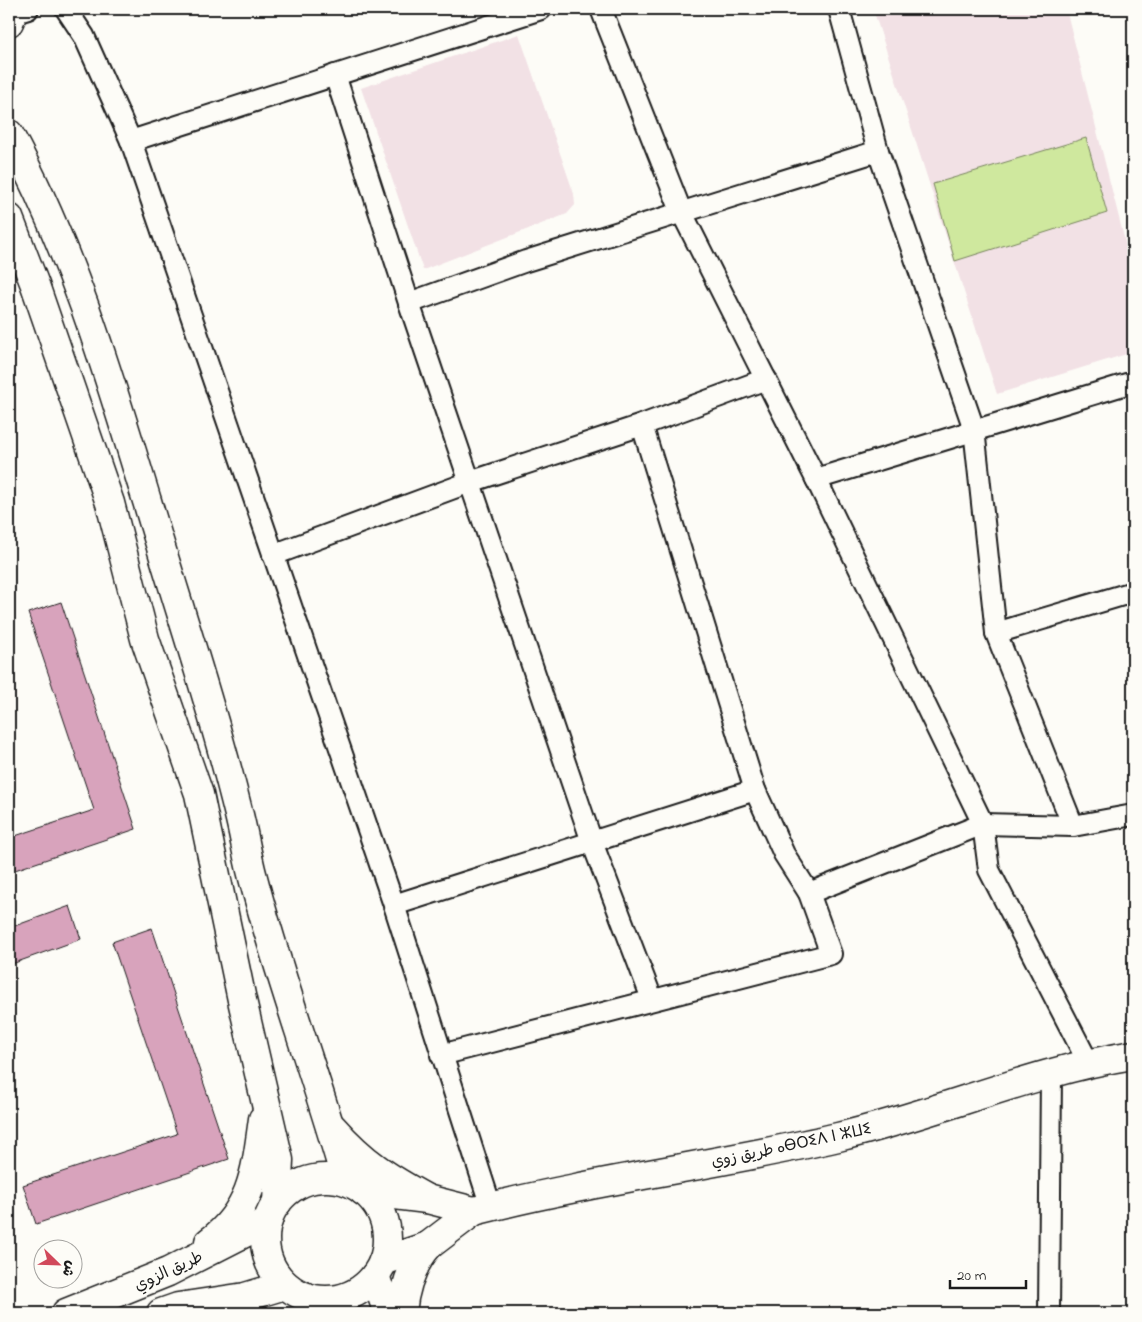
<svg xmlns="http://www.w3.org/2000/svg" width="1142" height="1322" font-family="'Indie Flower','Playpen Sans Arabic','Noto Sans Tifinagh',sans-serif">
	<style>
		.built { fill: #f2e1e5 }
		.green { fill: #cfe89e; stroke: #76825d }
		.building { fill: #d8a3bc; stroke: #1c1c1c }
		.lines { fill: none; stroke-linecap: round; stroke-linejoin: round }
		.minor-casing { stroke: #1c1c1c; stroke-width: 24 }
		.primary-casing { stroke: #1c1c1c; stroke-width: 31 }
		.trunk-casing { stroke: #1c1c1c; stroke-width: 31 }
		.minor { stroke: #fdfcf7; stroke-width: 20 }
		.primary { stroke: #fdfcf7; stroke-width: 28 }
		.trunk { stroke: #fdfcf7; stroke-width: 28 }
		.labels { text-anchor: middle; stroke-width: 4.5; stroke-linejoin: round; paint-order: stroke }
		.street-label { font-size: 16px; fill: #1c1c1c; stroke: #fdfcf7 }
	</style>
	<rect width="100%" height="100%" fill="#fdfcf7"/>
	<filter id="ink" filterUnits="userSpaceOnUse"><feTurbulence type="fractalNoise" baseFrequency=".02" numOctaves="2"/><feDisplacementMap in="SourceGraphic" scale="10" xChannelSelector="R" yChannelSelector="G"/><feConvolveMatrix kernelMatrix="1 2 1 2 8 2 1 2 1" color-interpolation-filters="sRGB"/></filter>
	<g filter="url(#ink)">
		<g class="built">
			<path d="M873,9H1066L1133,273V352L997,394Z"/>
			<path d="M519,34L574,194L575,205L567,214L423,270L361,88Z"/>
		</g>
		<path class="green" d="M1086,138L1107,213L955,261L933,184Z"/>
		<g class="building">
			<path d="M61,602L136,829L9,872V838L94,810L28,613Z"/>
			<path d="M70,906L81,939L9,965V928Z"/>
			<path d="M152,928L229,1159L36,1224L23,1185L177,1134L112,942Z"/>
		</g>
		<g class="lines">
			<g class="minor-casing">
				<g id="minor">
					<path d="M66,9L84,36L131,141L394,905L491,1207"/>
					<path d="M601,9L681,211L816,479L983,824L989,870L1088,1062"/>
					<path d="M839,9L878,151L974,429L996,633L1073,826"/>
					<path d="M9,15L28,9"/>
					<path d="M335,75L409,303L592,842L652,999"/>
					<path d="M131,141L541,9"/>
					<path d="M409,303L526,261L878,151"/>
					<path d="M816,479L1133,382"/>
					<path d="M273,555L470,482L642,425L766,379"/>
					<path d="M996,633L1133,592"/>
					<path d="M809,893L983,824L1073,826L1133,815"/>
					<path d="M394,905L755,790"/>
					<path d="M441,1055L831,954L809,893L784,854L755,790L642,425"/>
					<path d="M1049,1313L1051,1074"/>
				</g>
			</g>
			<g class="primary-casing">
				<g id="primary">
					<path d="M363,1191L427,1199L474,1211L428,1246L383,1261"/>
					<path d="M474,1211C594,1180 717,1165 838,1137C937,1114 1032,1071 1133,1055"/>
				</g>
			</g>
			<g class="trunk-casing">
				<g id="trunk">
					<path d="M9,22L12,15"/>
					<path d="M9,134C72,250 109,376 147,501C178,606 213,709 239,815C244,835 247,855 252,874C279,978 317,1078 346,1181"/>
					<path d="M9,218L35,285L110,503L145,639L199,794L242,1000L279,1160L277,1203"/>
					<path d="M333,1128C363,1162 388,1178 427,1199"/>
					<circle cx="326" cy="1239" r="61"/>
					<path d="M209,1242C253,1209 256,1169 263,1119"/>
					<path d="M375,1276L388,1313"/>
					<path d="M66,1313L168,1272L268,1221"/>
					<path d="M161,1313L178,1307L245,1297L285,1285"/>
					<path d="M402,1313C404,1289 412,1265 428,1246"/>
				</g>
			</g>
			<use href="#minor" class="minor"/>
			<use href="#primary" class="primary"/>
			<use href="#trunk" class="trunk"/>
		</g>
	</g>
	<g class="labels">
		<g class="street-label">
			<text transform="translate(791 1144) rotate(-12)" y="6">طريق زوي ⴰⴱⵔⵉⴷ ⵏ ⵣⵡⵉ</text>
			<text transform="translate(168 1270) rotate(-25)" y="6">طريق الزوي</text>
		</g>
	</g>
	<rect width="1142" height="1322" fill="none" stroke="#fdfcf7" stroke-width="30"/>
	<rect x="15" y="15" width="1112" height="1292" fill="none" stroke="#1c1c1c" stroke-width="2" filter="url(#ink)"/>
	<g transform="translate(58 1264) rotate(113)"><circle r="24" fill="#fdfcf7" stroke="#a3a29f"/>
	<path d="M0-4L9 19L0 12L-9 19Z" fill="#d1495b"/>
	<text y="-8" font-size="14" font-weight="bold" text-anchor="middle" fill="#1c1c1c">ش</text>
	</g>
	<path d="M950 1280v8h76v-8" fill="none" stroke="#1c1c1c" stroke-width="2.5"/>
	<text x="957" y="1280" font-size="15" fill="#1c1c1c" stroke="#fdfcf7" stroke-width="4" paint-order="stroke">20 m</text>
</svg>
